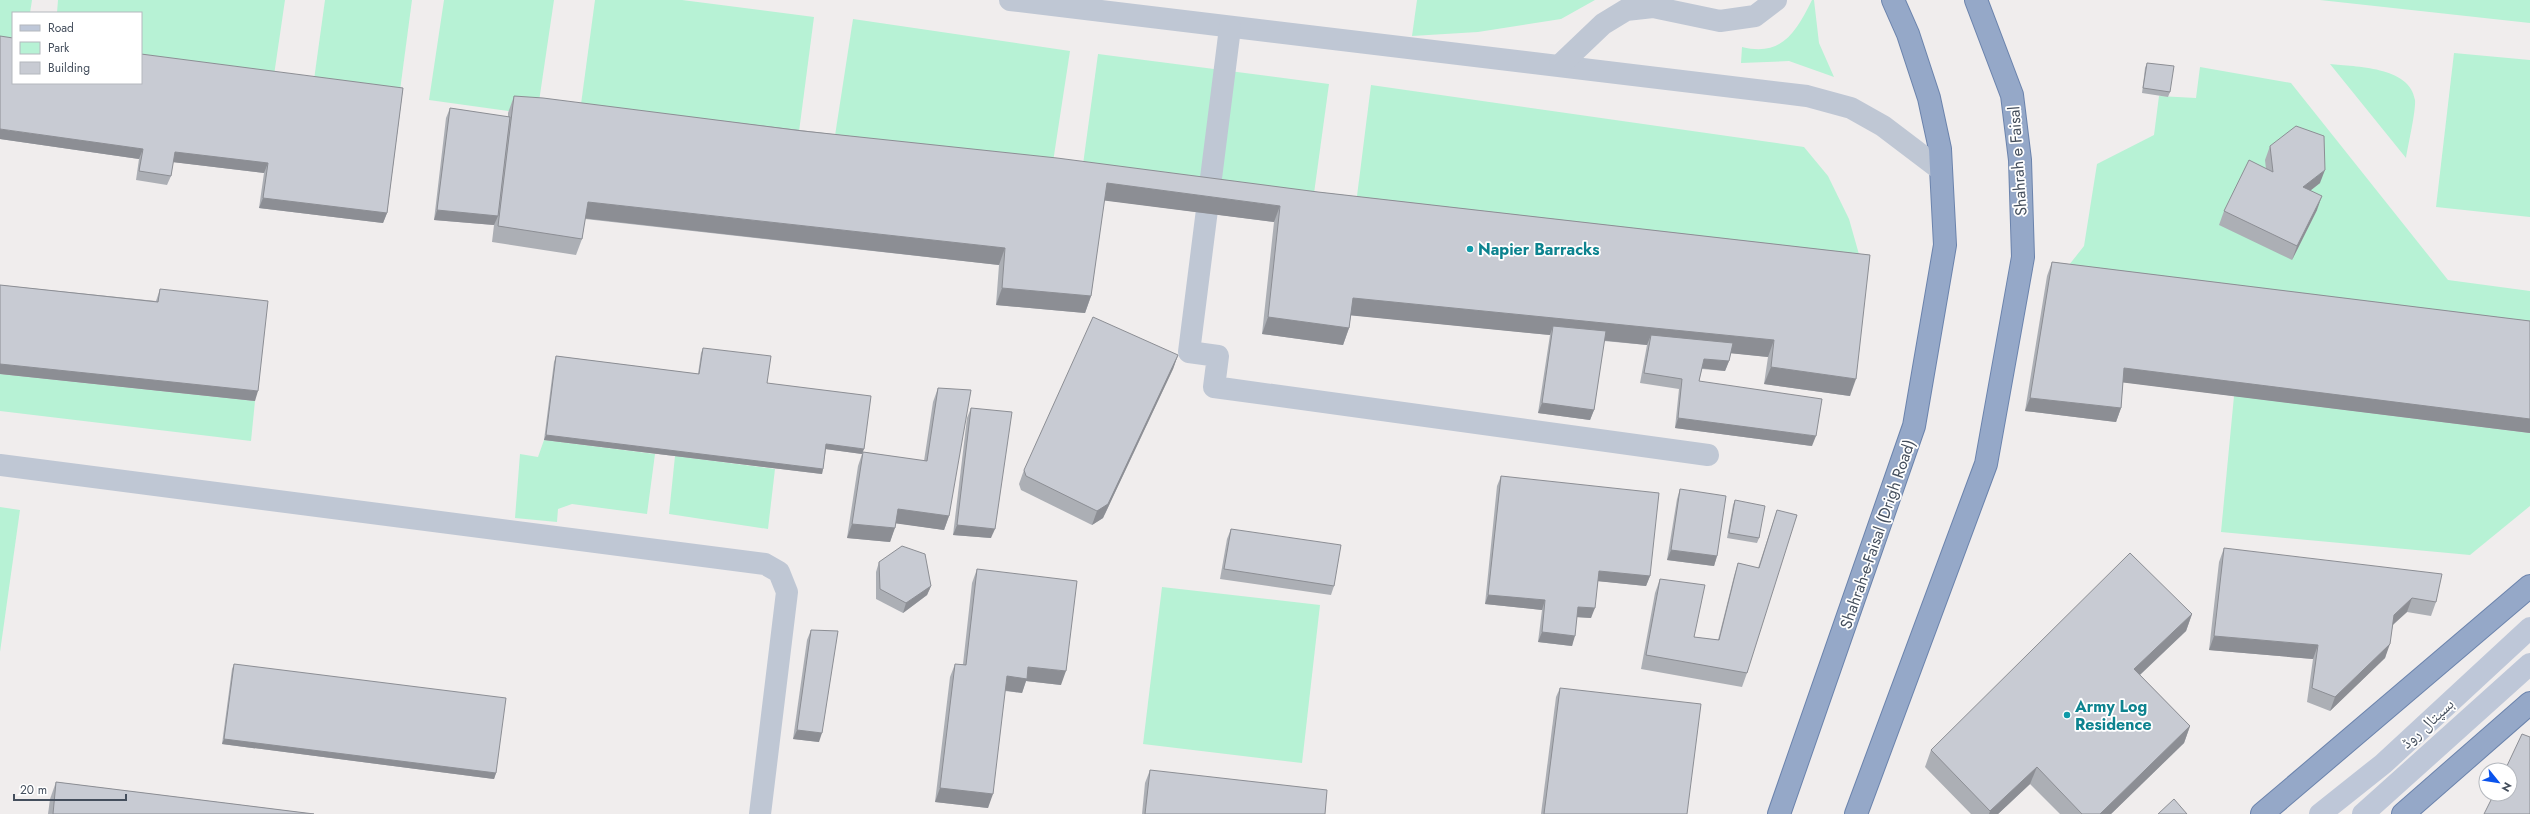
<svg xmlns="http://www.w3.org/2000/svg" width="2530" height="814" font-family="Jost,'Noto Naskh Arabic',sans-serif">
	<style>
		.green { fill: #b7f2d5 }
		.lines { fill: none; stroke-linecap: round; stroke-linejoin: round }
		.trunk-casing { stroke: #6b83ac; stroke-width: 24 }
		.service { stroke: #bfc7d4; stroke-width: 22 }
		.secondary { stroke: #bec7d8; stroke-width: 22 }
		.trunk { stroke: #95a8c8; stroke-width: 22 }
		.wall { fill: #acafb5 }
		.shaded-wall { fill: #8c8e94 }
		.building { fill: #c8cbd3; stroke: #8c8e94 }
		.culture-dot { fill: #0f9aa8; stroke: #fff; stroke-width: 1.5 }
		.labels { text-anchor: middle; stroke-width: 3.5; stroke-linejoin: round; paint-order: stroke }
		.street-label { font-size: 16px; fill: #444e5c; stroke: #fff }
		.culture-label { font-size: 16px; font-weight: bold; fill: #0d838f; stroke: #fff; text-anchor: start }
	</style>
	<rect width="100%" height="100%" fill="#f0eded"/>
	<g class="green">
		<path d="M0,0H32L30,13H13V47L0,46Z"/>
		<path d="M58,0H285L273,82L141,64V13H57Z"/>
		<path d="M325,0H412L399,98L313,87Z"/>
		<path d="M444,0H554L537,115L429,100Z"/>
		<path d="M595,0H682L814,17L797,147L579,119Z"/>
		<path d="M1417,0H1595L1561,19L1478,32L1412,36Z"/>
		<path d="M1812,0H1814L1819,43L1834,77L1789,61L1741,63L1742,47C1782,57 1796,32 1812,0Z"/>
		<path d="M2320,0H2530V23Z"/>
		<path d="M853,19L1070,51L1051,175L834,142Z"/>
		<path d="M2454,53L2530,60V217L2436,207Z"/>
		<path d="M1098,54L1329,84L1312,208L1081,179Z"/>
		<path d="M2330,64C2355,67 2410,66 2415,100C2416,111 2408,145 2406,158Z"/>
		<path d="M2200,67L2291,83L2448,280L2530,291V335L2069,265L2084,246L2097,164L2154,135L2159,96L2196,98Z"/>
		<path d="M1371,85L1804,147L1828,176L1849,219L1864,272L1355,212Z"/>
		<path d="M0,374L255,401L251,441L0,411Z"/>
		<path d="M2234,396L2530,433V506L2470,555L2221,532Z"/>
		<path d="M544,440L655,454L647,514L572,504L558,509L557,522L515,518L520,454L538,457Z"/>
		<path d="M675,456L775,469L768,529L669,514Z"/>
		<path d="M0,507L20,510L0,652Z"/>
		<path d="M1162,587L1320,605L1302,763L1143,744Z"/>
	</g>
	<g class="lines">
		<g class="trunk-casing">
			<g id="trunk">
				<path d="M1779,814L1914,426L1945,245L1940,149L1929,98L1908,34L1893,0"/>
				<path d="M1856,814L1986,464L2023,257L2020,160L2012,95L1976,0"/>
				<path d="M2262,814L2530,586"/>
				<path d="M2403,814L2530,703"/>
			</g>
		</g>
		<g class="service">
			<path d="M1010,0L1807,96L1851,108L1883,126L1941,170"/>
			<path d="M1230,28L1189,352L1218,356L1214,387L1708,455"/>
			<path d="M1560,65L1603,24L1626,10L1653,7L1720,21L1755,16L1776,0"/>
			<path d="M0,465L765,564L779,572L787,592L760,814"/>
		</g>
		<g class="secondary">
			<path d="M2320,814L2383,764L2530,628"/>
			<path d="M2363,814L2530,664"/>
		</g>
		<use href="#trunk" class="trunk"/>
	</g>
	<g class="wall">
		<path d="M2147,63L2170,92L2168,97L2142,93L2145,68Z"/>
		<path d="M403,88L387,213L383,223L259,208L264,173L173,162L171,176L167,185L136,180L139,159L0,139Z"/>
		<path d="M514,96L1318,192L1870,255L1850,396L1764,384L1768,357L1731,353L1729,361L1725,371L1702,369L1699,381L1812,446L1675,428L1679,389L1640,383L1647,345L1604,341L1594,410L1590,420L1538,413L1550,335L1351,315L1349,328L1343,345L1262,334L1274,222L1104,200L1091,296L1085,313L996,305L999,265L585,219L582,239L576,255L492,242L494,225L434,220L446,118L450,108L508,117V113Z"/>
		<path d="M2270,146L2320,183L2310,191L2317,210L2292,260L2219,225L2224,211L2266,169L2265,160Z"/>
		<path d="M2052,262L2530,321V433L2123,382L2121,408L2116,422L2025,411L2047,276Z"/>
		<path d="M0,285L156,301L160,289L255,401L0,374Z"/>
		<path d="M703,348L767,383L863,452L924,461L933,402L938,388L949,516L944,530L896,523L890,542L847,538L858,466L862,454L826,449L822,474L544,440L554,362L556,356L698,374L701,353Z"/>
		<path d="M1178,355L1173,369L1103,518L1092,525L1021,490L1019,484L1024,470Z"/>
		<path d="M971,408L991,538L953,535L967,418Z"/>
		<path d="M1501,476L1650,576L1646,586L1598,581L1591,618L1577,617L1572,646L1538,642L1542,610L1485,604L1497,486Z"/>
		<path d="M1680,489L1717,556L1714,566L1667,560L1677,499Z"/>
		<path d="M1735,500L1759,538L1757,543L1727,538L1733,505Z"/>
		<path d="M1777,510L1747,673L1742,687L1641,669L1655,593L1660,579L1694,637L1718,640L1734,576L1738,563L1758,568Z"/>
		<path d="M1231,529L1334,586L1331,595L1220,579L1227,539Z"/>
		<path d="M2224,548L2436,602L2431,616L2407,612L2393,625L2385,658L2330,711L2307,702L2313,659L2209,650L2219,562Z"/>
		<path d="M879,562L931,586L927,595L903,613L876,599V572Z"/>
		<path d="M977,569L1061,685L1026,681L1022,693L1005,691L988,808L935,802L950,677L955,664H963L972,583Z"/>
		<path d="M2192,614L2186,631L2140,675L2190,726L2184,743L2111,814H2060L2030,784L1998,814H1971L1925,767L1931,750Z"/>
		<path d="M811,630L819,742L793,739L807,640Z"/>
		<path d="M234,664L496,773L494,779L222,744L232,669Z"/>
		<path d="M1560,688L1687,814H1541L1556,697Z"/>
		<path d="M1150,770L1325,814H1142L1145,783Z"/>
		<path d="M56,782L314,814H48L50,799Z"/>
	</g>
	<g class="shaded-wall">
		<path d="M0,129L143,149L139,159L0,139Z"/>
		<path d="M175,152L268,163L264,173L172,162Z"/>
		<path d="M2325,170L2320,183L2298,200L2303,187Z"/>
		<path d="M1107,183L1280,206L1274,222L1100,200Z"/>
		<path d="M2322,196L2317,210L2292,260L2297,246Z"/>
		<path d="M263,198L387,213L383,223L259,208Z"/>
		<path d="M588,202L1005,248L999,265L582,218Z"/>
		<path d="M437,210L498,216L494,225L434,220Z"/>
		<path d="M1002,288L1091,296L1085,313L996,305Z"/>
		<path d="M1353,298L1774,340L1768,357L1649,345L1651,335L1647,345L1552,335L1553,326L1550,335L1347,315Z"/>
		<path d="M1268,317L1349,328L1343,345L1262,334Z"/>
		<path d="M1178,355L1173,369L1103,518L1092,525L1097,511Z"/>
		<path d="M1704,359L1729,361L1725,371L1700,368Z"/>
		<path d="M0,364L258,391L255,401L0,374Z"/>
		<path d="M1771,367L1856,379L1850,396L1764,384Z"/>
		<path d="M2124,368L2530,419V433L2119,382Z"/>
		<path d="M2030,398L2121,408L2116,422L2025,411Z"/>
		<path d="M1542,403L1594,410L1590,420L1538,413Z"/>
		<path d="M1678,418L1816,436L1812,446L1675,428Z"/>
		<path d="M546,435L823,469L822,474L544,440Z"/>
		<path d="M826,444L864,449L862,454L825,449Z"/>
		<path d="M898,509L949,516L944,530L893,523Z"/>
		<path d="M852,524L895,528L890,542L847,538Z"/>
		<path d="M957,525L995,529L991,538L953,535Z"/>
		<path d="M1671,550L1717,556L1714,566L1667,560Z"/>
		<path d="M1599,571L1650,576L1646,586L1596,581Z"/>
		<path d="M931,586L927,595L903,613L906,603Z"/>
		<path d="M1488,595L1545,600L1542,610L1485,604Z"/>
		<path d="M2412,598L2407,612L2389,628L2394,615Z"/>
		<path d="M1578,607L1595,608L1591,618L1575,617Z"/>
		<path d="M2192,614L2186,631L2128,686L2134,669Z"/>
		<path d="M1542,632L1575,636L1572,646L1538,642Z"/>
		<path d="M2214,636L2318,645L2313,659L2209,650Z"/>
		<path d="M2390,644L2385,658L2330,711L2335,697Z"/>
		<path d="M1028,667L1066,671L1061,685L1026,681L1022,693L1002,690L1007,676Z"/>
		<path d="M2190,726L2184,743L2111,814H2100Z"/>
		<path d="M797,730L822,733L819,742L793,739Z"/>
		<path d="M224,739L496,773L494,779L222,744Z"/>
		<path d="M2037,767L2030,784L1998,814H1989L1990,811Z"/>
		<path d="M940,788L993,794L988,808L935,802Z"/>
	</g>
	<g class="building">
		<path d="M0,36L13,38V83H141V54L403,88L387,213L263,198L268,163L175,152L171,176L139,171L143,149L0,129Z"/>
		<path d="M2147,63L2174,66L2170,92L2143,88Z"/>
		<path d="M514,96L543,98L803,131L1057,158L1318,192L1870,255L1856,379L1771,367L1774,340L1353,298L1349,328L1268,317L1280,206L1107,183L1091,296L1002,288L1005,248L588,202L582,239L498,226Z"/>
		<path d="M450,108L510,117L498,216L437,210Z"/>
		<path d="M2296,126L2324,136L2325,170L2303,187L2322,196L2297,246L2224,211L2249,160L2273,172L2270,146Z"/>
		<path d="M2052,262L2530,321V419L2124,368L2121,408L2030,398Z"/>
		<path d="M0,285L158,302L160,289L268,301L258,391L0,364Z"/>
		<path d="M1093,317L1178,355L1108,504L1097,511L1026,476L1024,470Z"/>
		<path d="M1553,326L1606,331L1594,410L1542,403Z"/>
		<path d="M1651,335L1733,343L1729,361L1704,359L1699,381L1822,399L1816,436L1678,418L1682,379L1644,373Z"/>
		<path d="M703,348L771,356L767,383L871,396L864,449L826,444L823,469L546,435L556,356L699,374Z"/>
		<path d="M938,388L971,390L949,516L898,509L895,528L852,524L863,452L927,461Z"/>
		<path d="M971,408L1012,412L995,529L957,525Z"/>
		<path d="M1501,476L1659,493L1650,576L1599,571L1595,608L1578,607L1575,636L1542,632L1545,600L1488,595Z"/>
		<path d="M1680,489L1726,496L1717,556L1671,550Z"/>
		<path d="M1735,500L1765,506L1759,538L1729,533Z"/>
		<path d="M1777,510L1797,515L1747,673L1646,655L1660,579L1705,585L1694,637L1719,640L1738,563L1759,568Z"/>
		<path d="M1231,529L1341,545L1334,586L1224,569Z"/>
		<path d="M902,546L925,554L931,586L906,603L880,589L879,562Z"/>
		<path d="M2224,548L2442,574L2436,602L2412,598L2394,615L2390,644L2335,697L2312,688L2318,645L2214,636Z"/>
		<path d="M2130,553L2192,614L2134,669L2190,726L2100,814H2082L2037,767L1990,811L1931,750Z"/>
		<path d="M977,569L1077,581L1066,671L1028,667L1027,679L1007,676L993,794L940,788L955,664L966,665Z"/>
		<path d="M811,630L838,631L822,733L797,730Z"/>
		<path d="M234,664L506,698L496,773L224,739Z"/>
		<path d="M1560,688L1701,704L1687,814H1544Z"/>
		<path d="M2522,734L2530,737V814H2484L2494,794H2510V770H2505Z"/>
		<path d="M1150,770L1327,790L1325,814H1145Z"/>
		<path d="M56,782L314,814H53Z"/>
		<path d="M2174,799L2187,814H2158Z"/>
	</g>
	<g class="culture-dot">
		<circle cx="1470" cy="249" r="4"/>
		<circle cx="2067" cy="715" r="4"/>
	</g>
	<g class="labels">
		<g class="street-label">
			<text transform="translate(2017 161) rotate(-94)" y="6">Shahrah e Faisal</text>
			<text transform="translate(1877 534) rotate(-71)" y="6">Shahrah-e-Faisal (Drigh Road)</text>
			<text transform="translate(2427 723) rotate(-43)" y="6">ہسپتال روڈ</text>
		</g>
		<g class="culture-label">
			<text x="1478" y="255">Napier Barracks</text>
			<text x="2075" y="712">Army Log<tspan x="2075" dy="18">Residence</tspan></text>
		</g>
	</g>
	<rect x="12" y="12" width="130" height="72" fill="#ffffff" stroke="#b4b8be"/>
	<rect x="20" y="25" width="20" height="6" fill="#bec7d8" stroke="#b4b8be"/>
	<text x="48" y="32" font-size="12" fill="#444e5c">Road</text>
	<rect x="20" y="42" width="20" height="12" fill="#b7f2d5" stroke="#b4b8be"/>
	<text x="48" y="52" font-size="12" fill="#444e5c">Park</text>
	<rect x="20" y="62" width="20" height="12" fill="#c8cbd3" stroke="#b4b8be"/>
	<text x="48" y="72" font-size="12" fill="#444e5c">Building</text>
	<g transform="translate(2498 782) rotate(120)"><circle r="19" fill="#ffffff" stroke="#b4b8be"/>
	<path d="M0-3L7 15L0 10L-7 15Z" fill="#0a53ed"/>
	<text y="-6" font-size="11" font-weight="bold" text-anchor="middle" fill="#444e5c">N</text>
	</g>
	<path d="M14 794v6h112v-6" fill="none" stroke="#444e5c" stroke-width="2"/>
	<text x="20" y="794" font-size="12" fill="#444e5c" stroke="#ffffff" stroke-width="3" paint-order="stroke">20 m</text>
</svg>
